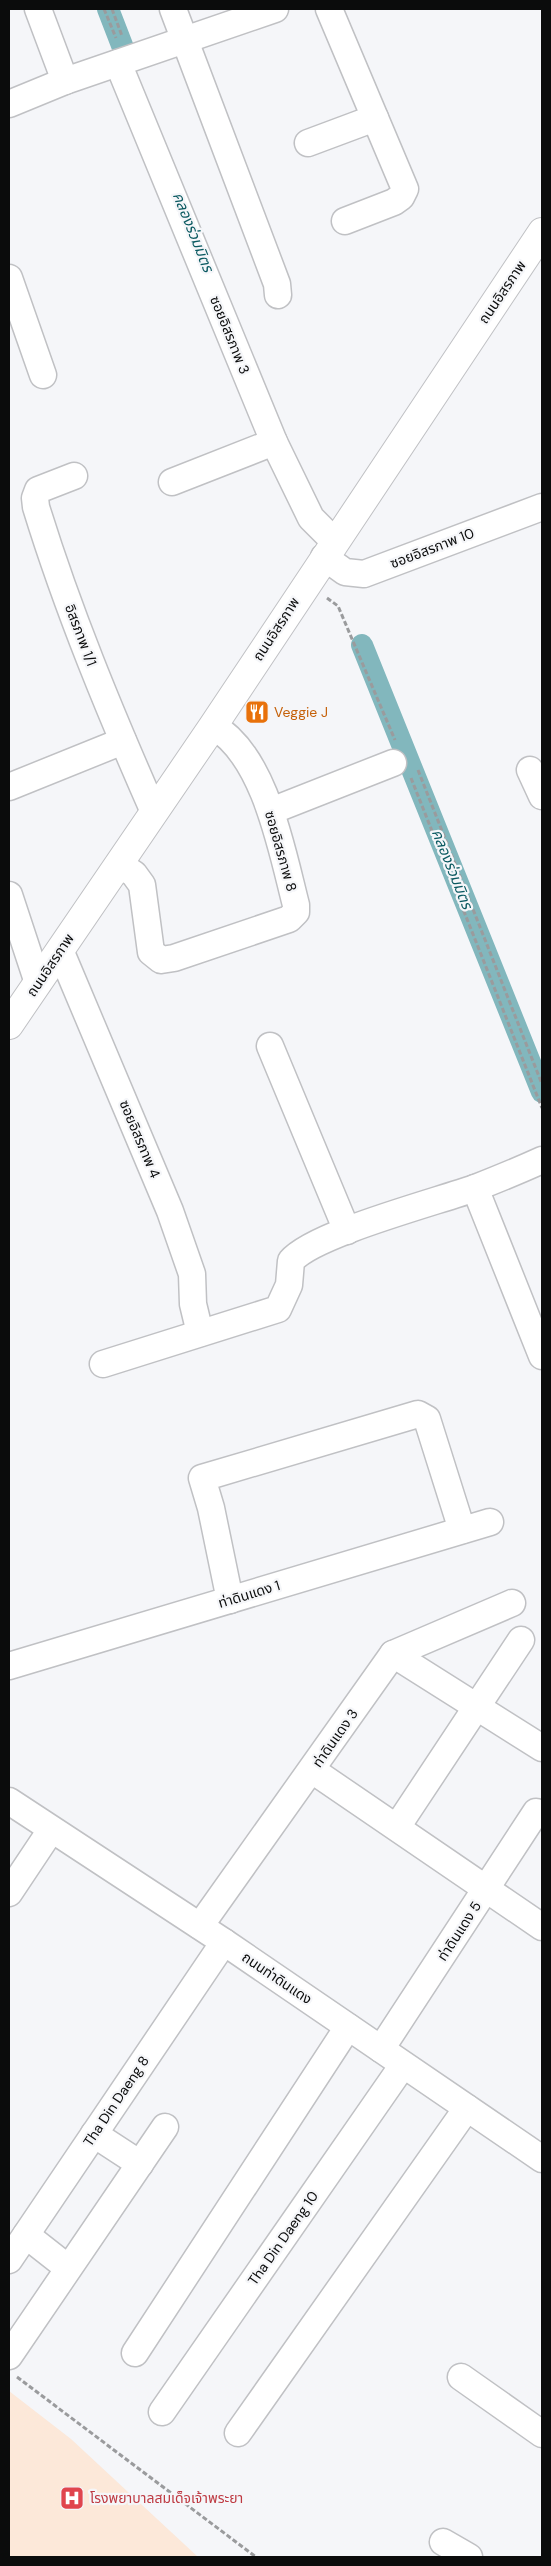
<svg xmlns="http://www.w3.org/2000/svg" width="551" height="2566" font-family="'DM Sans','Noto Sans Thai',sans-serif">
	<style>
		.medical { fill: #fce8d9 }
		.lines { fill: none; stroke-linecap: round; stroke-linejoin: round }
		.canal { stroke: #82b7bd; stroke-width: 22 }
		.minor-casing { stroke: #c0c1c4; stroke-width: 29 }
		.major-casing { stroke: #c0c1c4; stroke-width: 30 }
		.path { stroke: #9a9b9d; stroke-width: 3; stroke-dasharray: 5 2.5; stroke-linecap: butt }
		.minor { stroke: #fff; stroke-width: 26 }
		.major { stroke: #fff; stroke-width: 28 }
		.labels { text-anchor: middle; stroke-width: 4.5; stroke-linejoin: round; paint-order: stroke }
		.street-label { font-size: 14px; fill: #0b0c0c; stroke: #f5f6f9 }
		.food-label { font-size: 14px; fill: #c56008; stroke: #f5f6f9; text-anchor: start }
		.health-label { font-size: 14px; fill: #be3a42; stroke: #f5f6f9; text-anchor: start }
		.water-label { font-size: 15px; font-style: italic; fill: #0a5960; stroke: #f5f6f9 }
	</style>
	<rect width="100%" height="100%" fill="#f5f6f9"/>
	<path class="medical" d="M9,2391L71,2439L198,2557H9Z"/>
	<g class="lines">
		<g class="canal">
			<path d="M108,9L125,53"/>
			<path d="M362,645L542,1092"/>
		</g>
		<g class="minor-casing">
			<g id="minor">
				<path d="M38,9L65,81"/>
				<path d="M173,9L277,284L278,295"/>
				<path d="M329,9L405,189L401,197L394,202L345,221"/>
				<path d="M118,63L274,442L311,518L334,541"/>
				<path d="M9,104L65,81L275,9"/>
				<path d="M308,143L375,118"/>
				<path d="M9,278L43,375"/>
				<path d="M74,476L38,490L35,498L36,507C68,611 110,712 154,812"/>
				<path d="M172,482L274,442"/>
				<path d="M324,557L345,572L364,574L542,507"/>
				<path d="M530,770L542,796"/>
				<path d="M9,787L123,741"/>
				<path d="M271,811L393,763"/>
				<path d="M119,864L134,874L142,885L151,952L161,960L174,958L289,919L296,912V905C282,851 265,755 213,726"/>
				<path d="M9,895L38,983"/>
				<path d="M60,950L170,1211L192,1274L193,1304L200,1333"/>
				<path d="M270,1046L347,1231"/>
				<path d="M475,1188L542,1356"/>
				<path d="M103,1364L278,1309L289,1285L291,1261C313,1234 436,1202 475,1188C498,1179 520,1170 542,1160"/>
				<path d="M230,1600L211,1508L202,1478L418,1414L427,1419L462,1530"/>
				<path d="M393,1654L542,1748"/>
				<path d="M9,1666L490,1522"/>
				<path d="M312,1770L542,1927"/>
				<path d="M9,1801L224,1942L542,2159"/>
				<path d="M397,1827L521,1640"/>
				<path d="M9,1893L51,1830"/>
				<path d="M200,1926L393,1654L512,1603"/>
				<path d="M381,2049L536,1812"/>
				<path d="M94,2134L140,2164"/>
				<path d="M26,2235L68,2268"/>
				<path d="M9,2260L224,1942"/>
				<path d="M135,2353L348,2027"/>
				<path d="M9,2356L165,2127"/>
				<path d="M461,2377L542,2434"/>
				<path d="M162,2412L403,2065"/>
				<path d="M238,2433L467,2108"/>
				<path d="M443,2542L469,2557"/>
			</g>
		</g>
		<g class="major-casing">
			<path id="major" d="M9,1025L213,726L542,232"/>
		</g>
		<g class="path">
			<path d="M104,9L116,38"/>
			<path d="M112,9L122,36"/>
			<path d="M327,598L338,606L395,740"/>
			<path d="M418,770L542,1084"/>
			<path d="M411,778L542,1108"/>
			<path d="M17,2377L256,2557"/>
		</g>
		<use href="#minor" class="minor"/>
		<use href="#major" class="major"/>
	</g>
	<defs>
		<g id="restaurant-square" transform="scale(1.25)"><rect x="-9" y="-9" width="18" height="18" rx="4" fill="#e8710a" stroke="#f5f6f9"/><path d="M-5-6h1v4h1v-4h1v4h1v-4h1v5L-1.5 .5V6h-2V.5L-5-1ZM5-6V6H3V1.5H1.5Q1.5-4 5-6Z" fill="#fff"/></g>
		<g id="hospital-square" transform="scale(1.25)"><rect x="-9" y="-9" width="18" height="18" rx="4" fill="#e0444e" stroke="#f5f6f9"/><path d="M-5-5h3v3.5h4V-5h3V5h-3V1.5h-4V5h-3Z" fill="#fff"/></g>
	</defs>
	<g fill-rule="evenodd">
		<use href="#restaurant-square" x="257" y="712"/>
		<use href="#hospital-square" x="72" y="2498"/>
	</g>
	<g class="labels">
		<g class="street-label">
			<text transform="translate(502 292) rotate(-56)" y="5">ถนนอิสรภาพ</text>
			<text transform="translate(230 335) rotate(68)" y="5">ซอยอิสรภาพ 3</text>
			<text transform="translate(432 548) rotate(-21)" y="5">ซอยอิสรภาพ 10</text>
			<text transform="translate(276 629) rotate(-57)" y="5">ถนนอิสรภาพ</text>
			<text transform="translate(81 635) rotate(69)" y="5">อิสรภาพ 1/1</text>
			<text transform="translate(281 851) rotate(74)" y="5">ซอยอิสรภาพ 8</text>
			<text transform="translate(50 965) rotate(-56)" y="5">ถนนอิสรภาพ</text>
			<text transform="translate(140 1139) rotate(67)" y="5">ซอยอิสรภาพ 4</text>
			<text transform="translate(249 1594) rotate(-17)" y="5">ท่าดินแดง 1</text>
			<text transform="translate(335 1738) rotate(-55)" y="5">ท่าดินแดง 3</text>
			<text transform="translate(459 1931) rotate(-57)" y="5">ท่าดินแดง 5</text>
			<text transform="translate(277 1978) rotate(34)" y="5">ถนนท่าดินแดง</text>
			<text transform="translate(116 2101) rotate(-56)" y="5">Tha Din Daeng 8</text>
			<text transform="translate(283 2238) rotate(-55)" y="5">Tha Din Daeng 10</text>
		</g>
		<g class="food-label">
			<text x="274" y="717">Veggie J</text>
		</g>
		<g class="health-label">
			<text x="90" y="2503">โรงพยาบาลสมเด็จเจ้าพระยา</text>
		</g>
		<g class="water-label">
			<text transform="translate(193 232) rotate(68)" y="5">คลองร่วมมิตร</text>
			<text transform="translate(452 869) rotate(68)" y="5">คลองร่วมมิตร</text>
		</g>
	</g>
	<rect width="551" height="2566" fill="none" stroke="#0b0c0c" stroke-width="20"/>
</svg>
